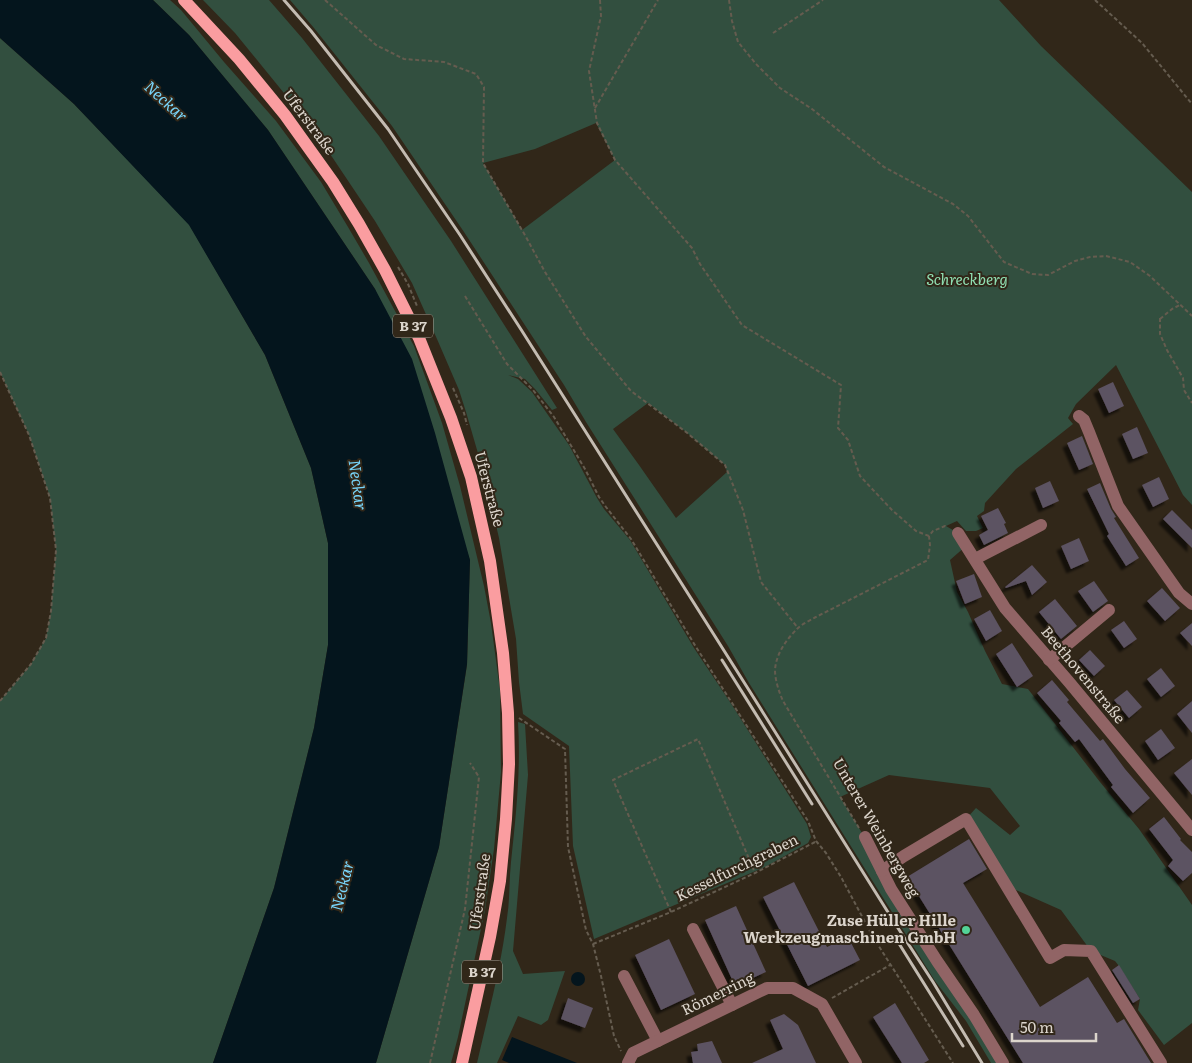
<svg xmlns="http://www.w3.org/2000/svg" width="1192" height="1063" font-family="Literata,serif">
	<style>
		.green { fill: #324f3f; fill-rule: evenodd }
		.water { fill: #04151d }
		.building { fill: #5c5262; filter: url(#shadow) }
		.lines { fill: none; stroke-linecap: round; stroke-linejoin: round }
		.path { stroke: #655c4f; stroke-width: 2; stroke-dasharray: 4 2.5; stroke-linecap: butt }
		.minor { stroke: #916465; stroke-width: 12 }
		.major { stroke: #fa9da0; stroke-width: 12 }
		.rail { stroke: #c3bbb1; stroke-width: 3 }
		.poi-dot { fill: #52d397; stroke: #312719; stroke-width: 2 }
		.labels { text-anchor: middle; stroke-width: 4; stroke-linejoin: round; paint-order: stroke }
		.shield { fill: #312719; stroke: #a9a196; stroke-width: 1 }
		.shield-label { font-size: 14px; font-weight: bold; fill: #dcd5cc }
		.street-label { font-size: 15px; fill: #dcd5cc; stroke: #312719 }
		.park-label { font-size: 15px; font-style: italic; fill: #90e0b3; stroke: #312719 }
		.poi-label { font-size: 15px; font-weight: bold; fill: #dcd5cc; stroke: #312719; text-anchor: end }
		.water-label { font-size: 16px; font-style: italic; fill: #78d4f9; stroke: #312719 }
	</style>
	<defs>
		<filter id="shadow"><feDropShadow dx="-4.5" dy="4.5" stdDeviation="1" flood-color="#0009"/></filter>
	</defs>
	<rect width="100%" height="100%" fill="#312719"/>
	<g class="green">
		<path d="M153,0H170L181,10L224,62L276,121L321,182L348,227L369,263L414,346L442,423L460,486L484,586L491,623L500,690L501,772L494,849L485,910L458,1037L451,1063H376L439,847L467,665L470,560L375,289L268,130L189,35Z"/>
		<path d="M203,0H269L302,38L379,136L451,241L557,408L552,410L535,389L525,379L508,375L518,379L532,392L569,445L597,498L604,509L630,540L694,648L732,705L807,824L811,837L808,843L765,867L594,939L573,846L569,746L523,714L519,682L516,639L499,538L484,474L466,412L459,390L437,339L412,283L375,221L314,130L235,33Z"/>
		<path d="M290,0H999L1041,46L1192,192V505L1183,495L1116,365L1076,404L1068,418L1073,424L1016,469L985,503L984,511L977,516L983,528L976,531H966L957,521L946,526L958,533L966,546L950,560L957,592L968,612L985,651L1002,684L1028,689L1100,782L1139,829L1192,905V1023L1164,1045L1138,1010L1140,999L1119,966L1115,961L1091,951L1061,910L1007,886L966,819L976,808L1010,835L1020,826L990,788L889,775L840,797L1003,1063H991L966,1021L935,981L749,683L728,646L586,422L564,385L464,232L392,126L314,28ZM596,123L615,160L522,230L483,163L535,149ZM648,403L686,432L725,465L727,472L676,518L639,465L613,429Z"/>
		<path d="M0,38L74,104L189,224L265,355L311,468L328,543V645L314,728L274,888L213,1063H0V701L31,664L46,638L51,611L56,550L50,497L29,435L0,372Z"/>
		<path d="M518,722L525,724L528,775L513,951L523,974L565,971L548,1020L541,1025L518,1016L497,1063H477C488,1015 501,967 507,918C510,900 509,880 511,862C516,815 521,769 518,722Z"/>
	</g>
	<g class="water">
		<path d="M0,0H153L189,35L268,130L375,289L412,359L435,433L470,560L467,664L439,847L376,1063H213L274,888L314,728L328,645V543L311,468L265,355L189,225L74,104L0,38Z"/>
		<circle cx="578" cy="979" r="7"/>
		<path d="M512,1037L577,1063H509L502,1060Z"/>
	</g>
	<g class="building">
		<path d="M1113,382L1124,406L1109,413L1098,389Z"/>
		<path d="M1137,427L1148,453L1133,459L1122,434Z"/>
		<path d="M1082,436L1093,464L1079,470L1067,443Z"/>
		<path d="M1159,477L1169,499L1153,507L1142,485Z"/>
		<path d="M1050,481L1059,501L1043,508L1035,488Z"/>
		<path d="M1100,483L1111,509L1116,517L1114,518L1139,558L1126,566L1107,536L1109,534L1087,489Z"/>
		<path d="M998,508L1006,523L1004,524L1008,533L984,545L979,535L988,530L981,516Z"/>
		<path d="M1172,510L1192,530V548L1163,519Z"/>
		<path d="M1079,538L1089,561L1071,569L1061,546Z"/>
		<path d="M1032,565L1047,582L1032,595L1026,581L1006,588L1005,587Z"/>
		<path d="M974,574L982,597L965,604L956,581Z"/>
		<path d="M1094,581L1108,601L1093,612L1078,591Z"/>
		<path d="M1162,588L1180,608L1165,621L1147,601Z"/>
		<path d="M1055,599L1077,626L1061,639L1039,612Z"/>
		<path d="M990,610L1002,631L986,641L974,619Z"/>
		<path d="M1124,621L1137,639L1124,648L1111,630Z"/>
		<path d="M1192,623V646L1180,633Z"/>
		<path d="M1012,643L1033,676L1017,687L996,654Z"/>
		<path d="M1090,650L1105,666L1094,676L1079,660Z"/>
		<path d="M1161,668L1175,686L1161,697L1147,679Z"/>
		<path d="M1052,680L1069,700L1067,702L1100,741L1103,739L1125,769L1150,798L1133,813L1111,787L1113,785L1079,739L1075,742L1059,723L1061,721L1037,693Z"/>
		<path d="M1127,690L1142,707L1129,718L1114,700Z"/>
		<path d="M1192,701V733L1177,714Z"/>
		<path d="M1161,729L1175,748L1158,760L1145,741Z"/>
		<path d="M1192,759V795L1174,773Z"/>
		<path d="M1164,817L1181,839L1180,840L1192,852V873L1183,881L1168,866L1173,860L1149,829Z"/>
		<path d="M969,839L987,869L963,883L1040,1007L1088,977L1117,1023L1124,1019L1151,1063H1023L907,877Z"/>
		<path d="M794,882L827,947L848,937L860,960L808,986L763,897Z"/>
		<path d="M736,906L766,972L735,986L705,920Z"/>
		<path d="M669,939L695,994L661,1010L635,955Z"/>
		<path d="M1119,965L1140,999L1133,1003L1112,970Z"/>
		<path d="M568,998L593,1008L585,1028L561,1019Z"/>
		<path d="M895,1003L929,1060L924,1063H902L873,1017Z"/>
		<path d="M784,1014L798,1025L816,1063H752L783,1049L770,1020Z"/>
		<path d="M712,1041L722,1063H693L691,1052L698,1051L697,1044Z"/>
	</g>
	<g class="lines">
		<g class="path">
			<path d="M325,0L376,45L404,59L444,62L476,74L484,87L483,163L526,237L545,272L586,337L631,391L686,432L725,465L743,510L761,582L798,628"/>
			<path d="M600,0L601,16L589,71L597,123L615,160L692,248L700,264L742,325L841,385L838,428L848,440L860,476L892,510L916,531L929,536"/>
			<path d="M729,0L732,21L738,42L756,64L780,88L812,109L884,167L953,204L968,216L1004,262L1032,274L1048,275L1075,261L1090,257L1106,256L1130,262L1150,276L1192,316"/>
			<path d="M1095,0L1142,43L1192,104"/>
			<path d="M773,33L823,0"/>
			<path d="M595,108L658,0"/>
			<path d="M398,267L408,284L417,306"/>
			<path d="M465,296L507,364L533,390L554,417L585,469L599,497L606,507L631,539L696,647L808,821L816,841L826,853L841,877L873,937L953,1063"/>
			<path d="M1160,318V334L1167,350L1183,378L1184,390L1192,403"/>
			<path d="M1160,319L1172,309L1180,305"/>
			<path d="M0,372L29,435L50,498L56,550L51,611L46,638L31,664L0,701"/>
			<path d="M453,388L464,413L467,425"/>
			<path d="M519,718L565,749L568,847L586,930L593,944L601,976L614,1036L621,1051"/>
			<path d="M859,828L783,701C779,692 775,680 775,670C776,654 786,640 797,629C802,624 809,621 814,618L928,560L930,545L929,536L933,531L945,526L947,527"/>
			<path d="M671,912L613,780L698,739L755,873"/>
			<path d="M593,944L671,912L755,873L815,842"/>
			<path d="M832,998L890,965"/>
			<path d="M430,1063L465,909L479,777L470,763"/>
		</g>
		<g class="minor">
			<path d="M1079,416L1084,420L1089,432L1118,506L1179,593L1192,604"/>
			<path d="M958,533L1005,608L1069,682L1192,830"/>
			<path d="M975,559L1041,525"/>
			<path d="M1049,660L1109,610"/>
			<path d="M865,837L891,889L937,961L974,1015L1003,1063"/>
			<path d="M882,871L904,856L966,819L1050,958L1064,950L1091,951L1161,1063"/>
			<path d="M693,929L732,1005"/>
			<path d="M624,976L658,1041"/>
			<path d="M628,1063L633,1053L767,988H793L822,1004L856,1063"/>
		</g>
		<path class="major" d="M184,0L239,59L285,115L333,182L359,224L385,270L419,338L451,418L471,477L490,561L503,653L508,713L509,764L506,819L500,881L490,937L462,1063"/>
		<g class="rail">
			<path d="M284,0L311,31L388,129L460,235L522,331L747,687L896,925L933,982L982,1063"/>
			<path d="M722,660L812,804"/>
			<path d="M898,942L963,1046"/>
		</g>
	</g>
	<circle class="poi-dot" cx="966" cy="930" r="5"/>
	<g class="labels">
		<g class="shield">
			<rect x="393" y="314.5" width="40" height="23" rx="4"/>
			<rect x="462" y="960.5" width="40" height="23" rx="4"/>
		</g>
		<g class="shield-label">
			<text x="413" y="331">B 37</text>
			<text x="482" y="977">B 37</text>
		</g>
		<g class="street-label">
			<text transform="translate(309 122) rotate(53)" y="5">Uferstraße</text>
			<text transform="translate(489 489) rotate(75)" y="5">Uferstraße</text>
			<text transform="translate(1083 675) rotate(50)" y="5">Beethovenstraße</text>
			<text transform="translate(876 828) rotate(60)" y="5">Unterer Weinbergweg</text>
			<text transform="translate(737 868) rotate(-26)" y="5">Kesselfurchgraben</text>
			<text transform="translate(480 892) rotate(-82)" y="5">Uferstraße</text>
			<text transform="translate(718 994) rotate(-26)" y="5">Römerring</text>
		</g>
		<g class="park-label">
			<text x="967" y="285">Schreckberg</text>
		</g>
		<g class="poi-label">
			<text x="956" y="926">Zuse Hüller Hille<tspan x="956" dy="17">Werkzeugmaschinen GmbH</tspan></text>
		</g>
		<g class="water-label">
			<text transform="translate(166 101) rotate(42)" y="6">Neckar</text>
			<text transform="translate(358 485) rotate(82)" y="6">Neckar</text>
			<text transform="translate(342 886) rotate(-76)" y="6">Neckar</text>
		</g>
	</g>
	<path d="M1012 1033v8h84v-8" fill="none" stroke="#dcd5cc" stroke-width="2.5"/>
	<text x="1020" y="1033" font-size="15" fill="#dcd5cc" stroke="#312719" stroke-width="4" paint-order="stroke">50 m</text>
</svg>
